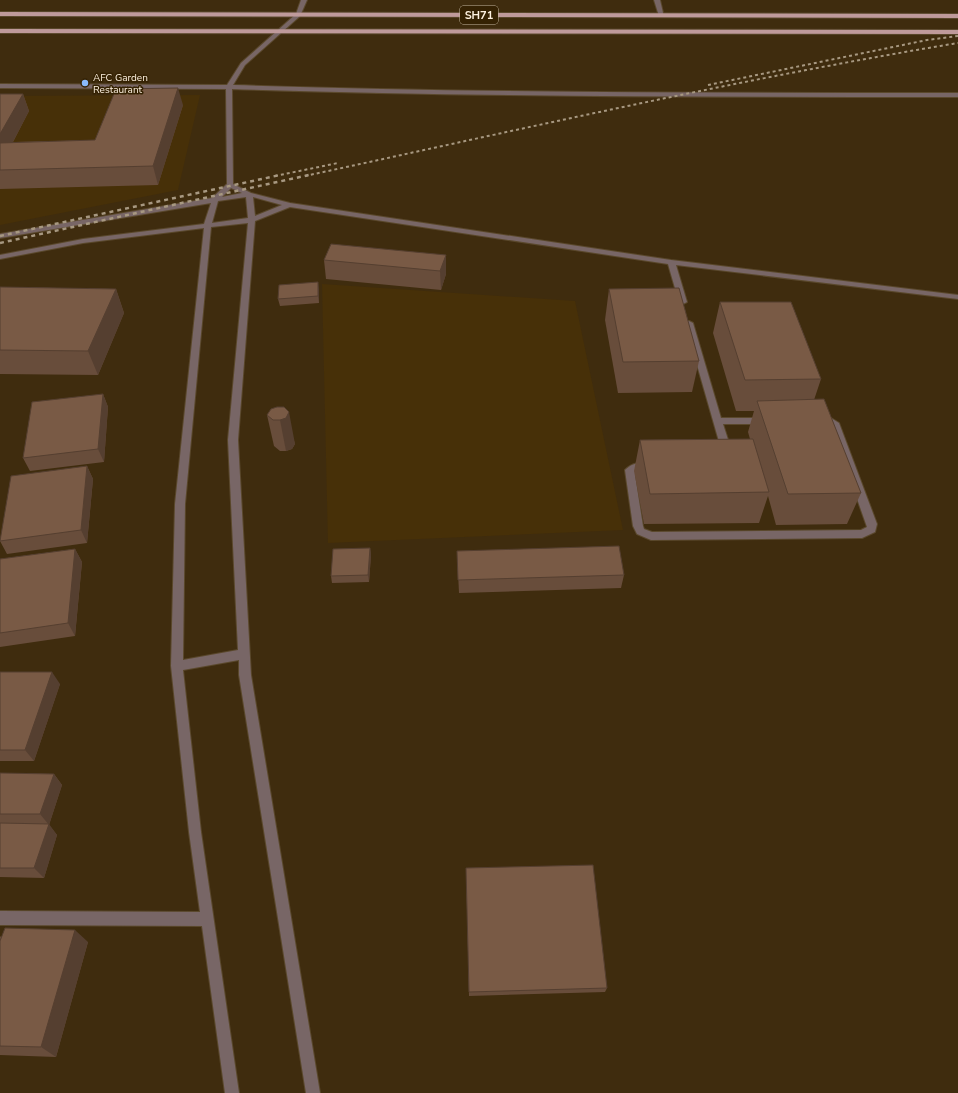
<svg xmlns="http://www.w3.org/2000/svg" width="958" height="1093" font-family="'Nunito Sans',sans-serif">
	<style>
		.built { fill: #473008 }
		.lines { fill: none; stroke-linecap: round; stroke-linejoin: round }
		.minor-casing { stroke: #5a482c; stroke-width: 2 }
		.major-casing { stroke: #5a482c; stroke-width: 2 }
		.minor { fill: #786666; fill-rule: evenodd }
		.major { fill: #bf9a9b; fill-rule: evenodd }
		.rail-far1 { stroke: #a79881; stroke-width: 2; stroke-dasharray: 3 3; stroke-linecap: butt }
		.rail { stroke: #a79881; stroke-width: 2.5; stroke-dasharray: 4 4; stroke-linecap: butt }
		.wall { fill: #684d3b }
		.shaded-wall { fill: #553f30 }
		.building { fill: #795a45; stroke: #553f30 }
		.poi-dot { fill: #8abafc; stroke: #352203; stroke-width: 1.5 }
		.labels { text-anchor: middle; stroke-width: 3; stroke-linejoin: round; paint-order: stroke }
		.far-poi-label { font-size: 10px; fill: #fef2e1; stroke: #352203; text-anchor: start }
		.shield { fill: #352203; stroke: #c2b49e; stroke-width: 1 }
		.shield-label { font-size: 11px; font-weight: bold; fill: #fef2e1 }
	</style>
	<rect width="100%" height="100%" fill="#3f2c0e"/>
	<g class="built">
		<path d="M200,95L178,190L0,225V96Z"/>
		<path d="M322,284L575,301L623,530L328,543Z"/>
	</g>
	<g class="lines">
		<g class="minor-casing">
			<g id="minor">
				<path d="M301,0H307L300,16L245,65L233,85C475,93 716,93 958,93V97C716,97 474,97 232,89L233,184L251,193L290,203L671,260L958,295V299L676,265L687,302L683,304L679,302L668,264L290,207L255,221L238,440L251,675L320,1093H306L239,675V660L183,670L201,832L239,1093H225L202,926L0,925V911L200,912L189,832L171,666L175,504L204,228L83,243L0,259V255L83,239L204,224L211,203L0,238V234L212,198L227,184L226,89L0,88V84L227,85L241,63L296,14ZM231,188L242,193L222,197ZM246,197L248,218L212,223L218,201ZM253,197L282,205L255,216ZM248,223L228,440L238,650L183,660L185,504L211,227Z"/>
				<path d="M654,0H660L664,17L659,16Z"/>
				<path d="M686,321H689L693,323L721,418H765L769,421L765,424H723L732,452L730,454H724L722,452L685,323Z"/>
				<path d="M821,417L831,418L839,423L877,524L875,532L862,538L651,540L637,534L633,526L625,470C631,463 643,461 651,464L653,466L651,468L635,472V475L643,526L644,529L652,532L861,530L867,527L831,425L818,422L817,420Z"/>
			</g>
		</g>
		<g class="major-casing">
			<g id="major">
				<path d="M0,12L958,14V18L0,16Z"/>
				<path d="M0,29L958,30V34L0,33Z"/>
			</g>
		</g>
		<use href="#minor" class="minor"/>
		<use href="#major" class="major"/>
		<g class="rail-far1">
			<path d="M708,85L927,40L958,36"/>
			<path d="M275,176L338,163"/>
			<path d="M305,176C522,129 739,79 958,43"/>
		</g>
		<g class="rail">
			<path d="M0,236L280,175"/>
			<path d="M0,243L309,175"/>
		</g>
	</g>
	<g class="wall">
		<path d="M0,94H23L29,111L13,142L95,140L183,105L158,185L0,189Z"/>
		<path d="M446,255V274L441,290L326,279L324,260Z"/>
		<path d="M0,287L116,289L124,313L98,375L0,374Z"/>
		<path d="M319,289V303L280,306L278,299Z"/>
		<path d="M609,289L699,361L692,392L618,393L605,320Z"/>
		<path d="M720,302L821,379L814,400L861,493L847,524L776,525L768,496L759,523L644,524L634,471L640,440L750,439L748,432L754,411H736L713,333Z"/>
		<path d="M103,394L108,407L104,462L30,471L23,458Z"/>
		<path d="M284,407L295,444L292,449L286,451H280L274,446L267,415Z"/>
		<path d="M87,466L93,479L87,543L7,554L0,541Z"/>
		<path d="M370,548L371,555L369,582L332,583L331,576Z"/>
		<path d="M75,549L82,562L75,636L0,647V559Z"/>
		<path d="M457,551L624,575L621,588L459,593Z"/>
		<path d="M0,672L60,684L34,761H0Z"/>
		<path d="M0,773L54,774L62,785L49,825L57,835L44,878L0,877Z"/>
		<path d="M466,868L607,988L605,992L469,996Z"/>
		<path d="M0,936L1,937L88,942L56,1057L0,1055Z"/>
	</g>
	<g class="shaded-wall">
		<path d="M178,88L183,105L158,185L153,166Z"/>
		<path d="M23,94L29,111L3,161L0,154V134Z"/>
		<path d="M446,255V274L441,290L440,271Z"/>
		<path d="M318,282L319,289V303L318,296Z"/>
		<path d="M116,289L124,313L98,375L88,351Z"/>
		<path d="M103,394L108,407L104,462L98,449Z"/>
		<path d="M289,412L295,444L292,449L286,451L280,420Z"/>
		<path d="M87,466L93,479L87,543L81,530Z"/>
		<path d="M370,548L371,555L369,582L368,575Z"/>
		<path d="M75,549L82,562L75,636L68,623Z"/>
		<path d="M52,672L60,684L34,761L25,750Z"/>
		<path d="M54,774L62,785L49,825L40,814Z"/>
		<path d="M49,824L57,835L44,878L34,868Z"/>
		<path d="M75,930L88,942L56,1057L41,1047Z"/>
	</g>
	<g class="building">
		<path d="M178,88L153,166L0,170V143L95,140L116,89Z"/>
		<path d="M0,94H23L0,134Z"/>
		<path d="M331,244L446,255L440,271L324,260Z"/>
		<path d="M318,282V296L278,299L279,285Z"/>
		<path d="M0,287L116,289L88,351L0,350Z"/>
		<path d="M679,288L699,361L623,362L609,289Z"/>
		<path d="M720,302H791L821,379L745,380Z"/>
		<path d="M103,394L98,449L23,458L32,402Z"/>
		<path d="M824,399L861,493L788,494L757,401Z"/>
		<path d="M277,407H284L289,412L286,418L280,420H273L267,415L271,409Z"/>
		<path d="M753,439L769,492L650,494L640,440Z"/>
		<path d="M87,466L81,530L0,541L11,476Z"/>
		<path d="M619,546L624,575L458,580L457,551Z"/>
		<path d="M370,548L368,575L331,576L333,549Z"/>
		<path d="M75,549L68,623L0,633V559Z"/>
		<path d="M0,672H52L25,750H0Z"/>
		<path d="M0,773L54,774L40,814H0Z"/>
		<path d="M0,823L49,824L34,868H0Z"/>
		<path d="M593,865L607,988L469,992L466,868Z"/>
		<path d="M5,928L75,930L41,1047L0,1046V941Z"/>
	</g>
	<circle class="poi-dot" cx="85" cy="83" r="4"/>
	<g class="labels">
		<g class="far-poi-label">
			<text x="93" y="81">AFC Garden<tspan x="93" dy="12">Restaurant</tspan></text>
		</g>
		<rect class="shield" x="460" y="6" width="38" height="18" rx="3"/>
		<g class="shield-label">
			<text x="479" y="19">SH71</text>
		</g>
	</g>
</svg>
